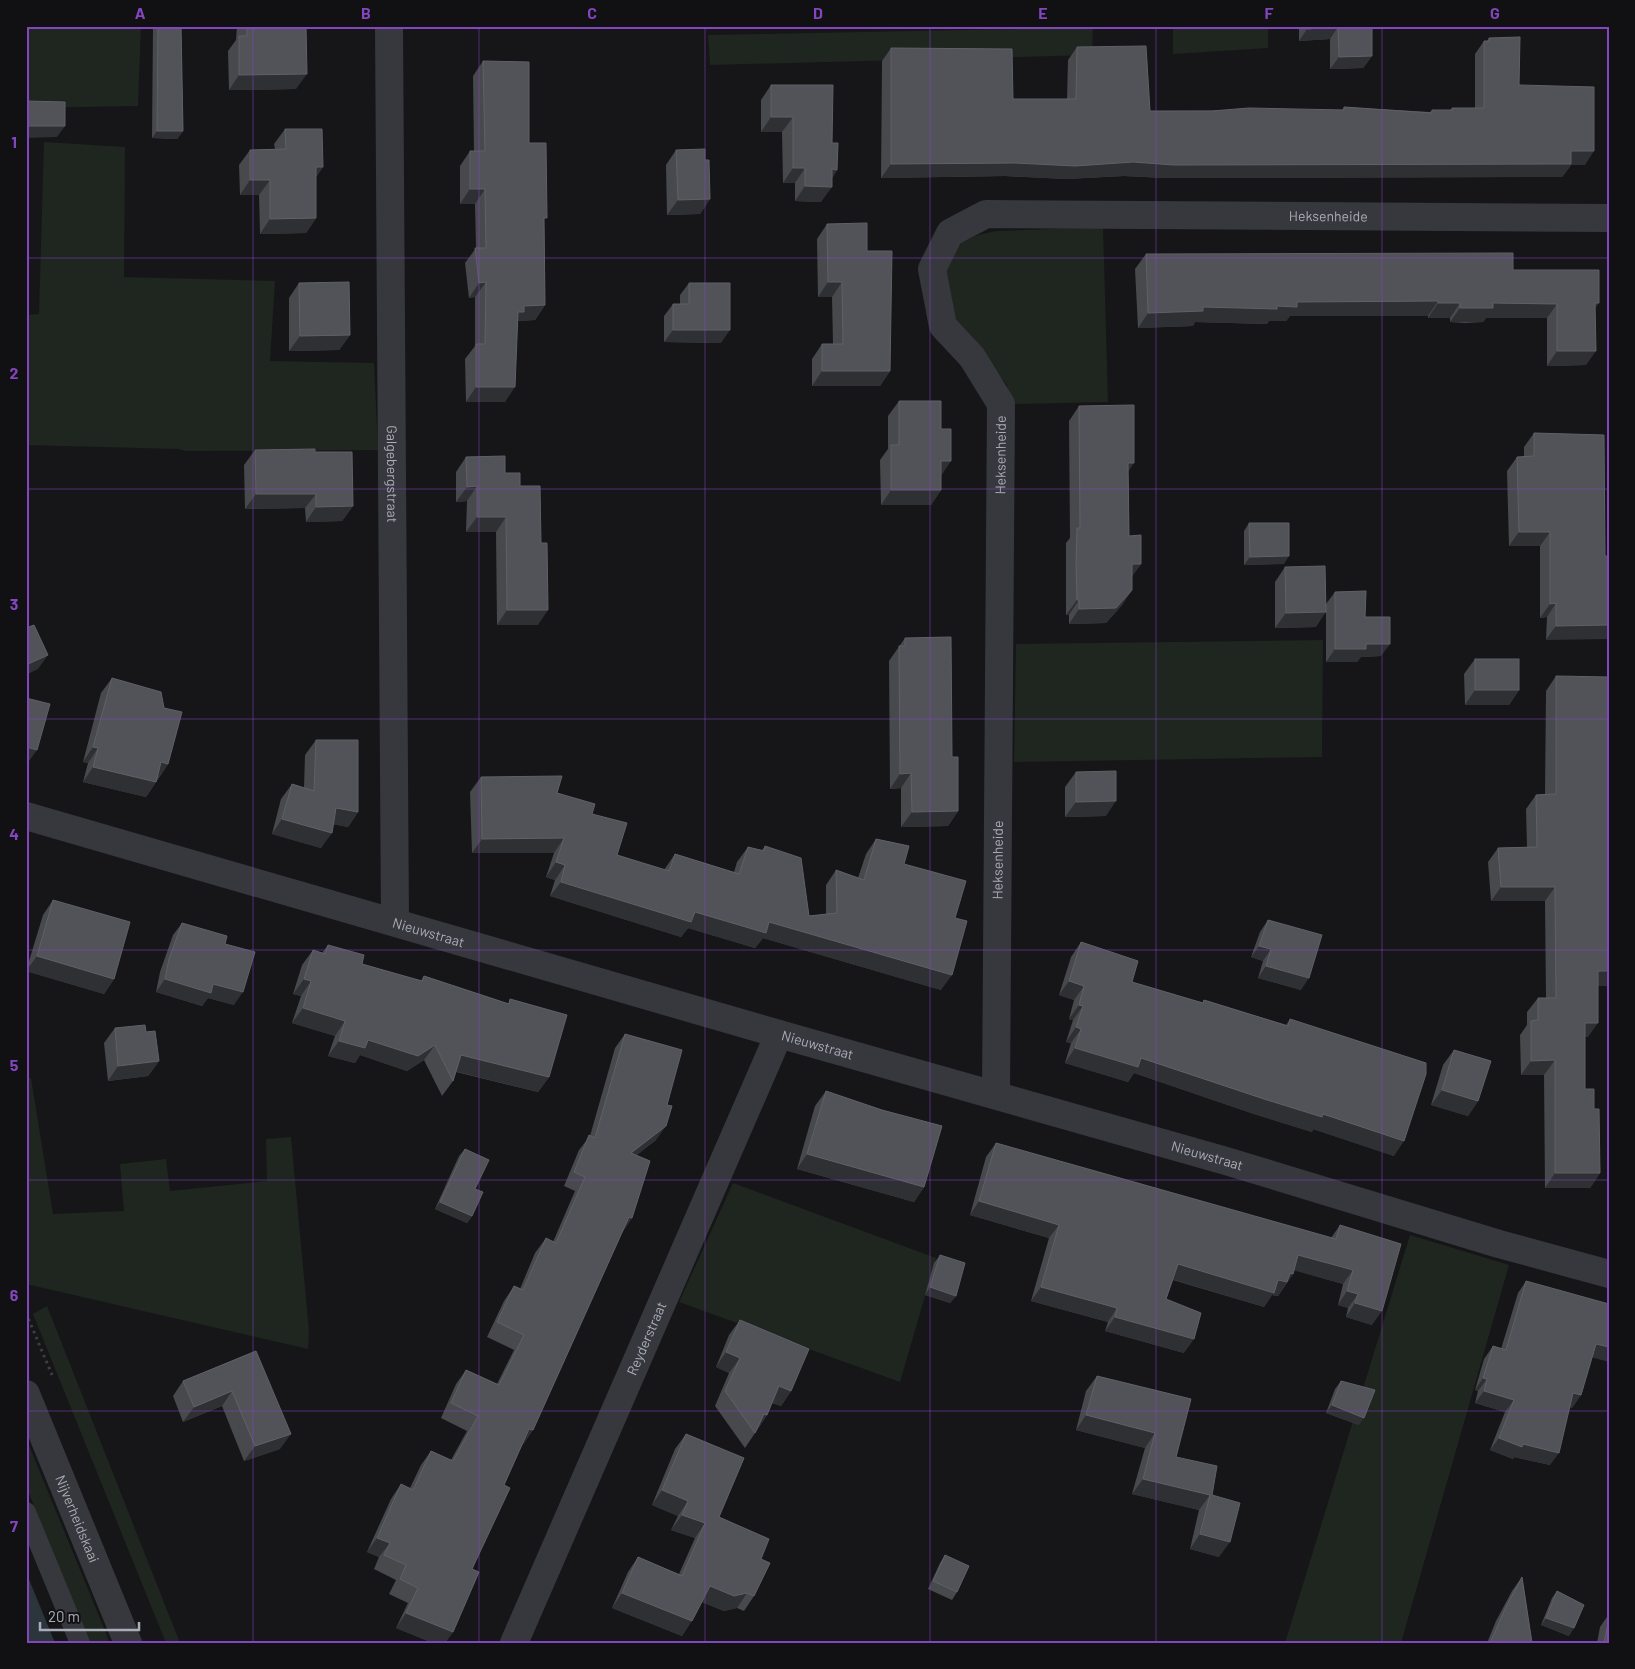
<svg xmlns="http://www.w3.org/2000/svg" width="1635" height="1669" font-family="Barlow,sans-serif">
	<style>
		.green { fill: #1e261f }
		.water { fill: #2c353c }
		.lines { fill: none; stroke-linecap: round; stroke-linejoin: round }
		.path { stroke: #3d3f44; stroke-width: 3; stroke-dasharray: 2.5 4; stroke-linecap: butt }
		.lane { stroke: #37383d; stroke-width: 20 }
		.street { stroke: #37383d; stroke-width: 28 }
		.wall { fill: #47494d }
		.shaded-wall { fill: #2f3033 }
		.building { fill: #525359; stroke: #5f6168 }
		.grid { fill: none; stroke: #8446be; stroke-width: 1; stroke-opacity: 0.55 }
		.labels { text-anchor: middle; stroke-width: 4; stroke-linejoin: round; paint-order: stroke }
		.street-label { font-size: 14px; fill: #a8adb8; stroke: #111113 }
		.neatline { fill: none; stroke: #8446be; stroke-width: 2 }
		.grid-label { font-size: 16px; text-anchor: middle; font-weight: bold; fill: #8446be }
	</style>
	<rect width="100%" height="100%" fill="#161618"/>
	<g class="green">
		<path d="M26,26H141L138,106L26,108Z"/>
		<path d="M1016,26H1093L1092,55L710,65L708,35L1016,29Z"/>
		<path d="M1173,26H1268V48L1173,54Z"/>
		<path d="M44,142L125,147L124,277L275,281L270,361L374,363L378,450L186,451L178,449L26,445V315L39,314Z"/>
		<path d="M1103,227L1108,402L1012,404L1007,385L989,363L954,327L944,272L953,255L961,243L978,235L996,231Z"/>
		<path d="M1323,640L1322,757L1014,762L1016,644Z"/>
		<path d="M26,1078H31L53,1214L124,1211L120,1164L166,1159L170,1191L267,1181L266,1139L291,1137L309,1331L308,1349L26,1284Z"/>
		<path d="M733,1183L936,1258L900,1382L679,1302Z"/>
		<path d="M1410,1235L1509,1265L1401,1643H1285Z"/>
		<path d="M47,1306L180,1643H166L33,1314Z"/>
		<path d="M26,1438L110,1643H90L26,1486Z"/>
	</g>
	<path class="water" d="M26,1572L55,1643H26Z"/>
	<g class="lines">
		<path class="path" d="M26,1313L52,1375"/>
		<path class="lane" d="M26,1512L80,1643"/>
		<g class="street">
			<path id="s1" d="M389,26L395,922"/>
			<path id="s2" d="M26,816L779,1034L1226,1161L1499,1244L1609,1274"/>
			<path id="s3" d="M996,1095L1001,404L972,357L943,326L932,269L950,233L986,214L1609,218"/>
			<path id="s4" d="M26,1394L128,1643"/>
			<path id="s5" d="M514,1643L779,1034"/>
		</g>
	</g>
	<g class="wall">
		<path d="M153,26H181L183,131L177,139L152,138Z"/>
		<path d="M237,26H306L296,89L229,90L228,51L236,40Z"/>
		<path d="M1299,26H1372V56L1363,68L1330,69V39L1299,41Z"/>
		<path d="M1489,38L1519,85L1585,165H1571L1562,177L1165,178L1124,176L1066,179L1005,176L881,178L882,61L891,48L1013,99H1067L1068,60L1077,47L1150,111L1342,110L1344,107L1430,112L1432,110H1450L1452,108H1475V54L1484,41H1487Z"/>
		<path d="M483,61L529,143L544,222L545,305L535,320L518,321L517,322L505,402H466L465,359L475,346V297L469,298L465,263L476,248L475,204H460V166L470,151H474L473,76Z"/>
		<path d="M771,85L832,143L837,170L832,178L821,202L795,201V183H783L782,132H761V100Z"/>
		<path d="M285,129L323,167L316,177V218L306,233L260,234L259,195H240L239,165L250,150L275,149L274,144Z"/>
		<path d="M676,150L705,160L710,199L700,214L667,215L666,165Z"/>
		<path d="M827,224L867,251L890,371L880,386H812V359L822,344H833L832,297H818L817,239Z"/>
		<path d="M1146,254L1513,270L1595,308L1586,365L1547,366V318H1486L1483,322L1465,323L1450,322V318H1428V316H1290L1286,321H1269L1267,324L1195,322L1193,326L1138,328L1135,269Z"/>
		<path d="M299,283L350,335L339,350L289,351V298Z"/>
		<path d="M689,283L721,343L664,342V316L673,304H680V295Z"/>
		<path d="M899,401L941,475V490L931,505H881L880,460L888,449V416Z"/>
		<path d="M1079,406L1128,472L1129,536L1141,564L1132,576V590L1122,605L1106,623L1069,624V615H1066V543L1070,538L1069,421Z"/>
		<path d="M1534,433L1605,556H1609L1546,640L1547,617L1540,618V546H1509L1507,471L1517,457H1524V447Z"/>
		<path d="M255,450L315,452L353,506L342,521L306,522L305,508L245,509L244,465Z"/>
		<path d="M466,457L505,473L520,486L541,543L538,625H497L496,532H466L467,501L456,502V472Z"/>
		<path d="M1249,523L1284,564L1244,565V531Z"/>
		<path d="M1285,567L1316,627L1275,628V582Z"/>
		<path d="M1335,592L1365,617L1381,656L1361,657L1357,662H1326V604Z"/>
		<path d="M905,638L952,757L958,811L948,826L901,827V788L890,789L889,661Z"/>
		<path d="M1475,659L1519,690L1509,705H1465L1464,674Z"/>
		<path d="M1556,676L1598,986L1588,1037H1585V1089L1594,1109L1600,1173L1590,1188H1545L1544,1075H1521L1520,1035L1527,1025V1012L1538,998H1546L1545,901H1491L1488,862L1498,848L1527,847L1526,809L1536,795L1545,794L1546,691Z"/>
		<path d="M112,678L168,764L146,797L83,782L88,763L83,762L101,693Z"/>
		<path d="M316,740L358,812L348,827L333,824L321,848L272,834L281,799L292,784L304,788L305,755Z"/>
		<path d="M1076,772L1106,816L1065,817V787Z"/>
		<path d="M481,777L557,793L592,814L617,855L664,870L675,854L734,872L737,862L748,847L762,850L765,846L809,916L826,914V885L836,870L858,878L866,854L876,839L904,864L955,918L941,990L763,938L755,948L688,928L681,937L550,896L555,880L546,877L554,853H472L470,792Z"/>
		<path d="M53,900L114,979L104,994L26,971L43,915Z"/>
		<path d="M1268,920L1301,990L1258,978L1263,961L1251,957L1260,932Z"/>
		<path d="M182,923L225,944L234,1005L208,998L202,1006L156,992L160,972L173,935Z"/>
		<path d="M1081,942L1132,982L1202,1003L1204,1000L1286,1025L1290,1019L1394,1156L1313,1129L1312,1132L1254,1114L1134,1073L1128,1082L1065,1063L1071,1043L1066,1042L1073,1020L1069,1019L1074,1000L1059,995L1071,957Z"/>
		<path d="M328,945L362,964L421,981L424,976L508,1004L510,999L549,1077L538,1092L456,1072L453,1081L442,1096L424,1060L407,1071L360,1055L355,1063L328,1056L335,1036L292,1023L301,996L293,994L302,965L313,950L322,953Z"/>
		<path d="M115,1028L146,1032L159,1061L148,1076L108,1081L104,1043Z"/>
		<path d="M625,1034L656,1140L636,1155L632,1218L622,1232L533,1430L522,1445L504,1485L472,1569L453,1632L445,1643H433L396,1628L408,1603L389,1594L396,1580L374,1569L379,1557L367,1552L391,1499L401,1484L410,1488L421,1465L431,1451L451,1460L467,1431L441,1418L456,1384L466,1370L497,1384L514,1350L487,1337L504,1301L514,1286L520,1289L535,1253L546,1238L553,1242L575,1191L564,1186L579,1150L590,1136L615,1048Z"/>
		<path d="M1454,1050L1478,1101L1468,1116L1431,1105L1443,1065Z"/>
		<path d="M826,1091L924,1187L914,1202L797,1169L815,1106Z"/>
		<path d="M996,1143L1331,1238L1340,1225L1372,1325L1346,1317L1348,1308L1338,1305L1343,1284L1294,1270L1293,1274L1278,1296L1272,1295L1264,1307L1173,1280L1166,1299L1184,1353L1105,1331L1108,1322L1031,1301L1049,1238L970,1215L986,1157Z"/>
		<path d="M465,1149L475,1189L472,1216L467,1223L435,1209L459,1156Z"/>
		<path d="M940,1255L956,1296L950,1303L925,1295L934,1263Z"/>
		<path d="M1526,1281L1592,1358L1581,1395L1572,1408L1570,1407L1550,1465L1514,1457L1513,1459L1490,1450L1505,1412L1475,1403L1478,1391L1475,1390L1484,1359L1493,1346L1501,1349L1518,1293Z"/>
		<path d="M740,1320L791,1391L781,1406L772,1403L767,1415L745,1448L715,1406L729,1373L716,1367L729,1335Z"/>
		<path d="M256,1351L280,1449L244,1461L222,1406L183,1422L173,1396L183,1381Z"/>
		<path d="M1097,1376L1191,1399L1176,1457L1212,1495L1219,1557L1190,1549L1199,1510L1132,1494L1145,1448L1076,1430L1086,1391Z"/>
		<path d="M1341,1381L1359,1425L1326,1413L1335,1389Z"/>
		<path d="M686,1434L719,1517L761,1559L754,1596L744,1611L737,1608L724,1611L702,1602L682,1636L612,1608L628,1572L638,1557L679,1574L695,1538L671,1530L678,1516L652,1505L675,1449Z"/>
		<path d="M945,1555L957,1592L952,1600L928,1589L940,1563Z"/>
		<path d="M1522,1577L1532,1643H1487L1496,1621L1512,1591Z"/>
		<path d="M1557,1591L1569,1636L1541,1625L1552,1598Z"/>
		<path d="M1609,1614V1643H1597L1600,1627Z"/>
	</g>
	<g class="shaded-wall">
		<path d="M1529,26H1575L1528,28Z"/>
		<path d="M1338,27L1330,39L1299,41L1307,29Z"/>
		<path d="M1372,56L1363,68L1330,69L1339,57Z"/>
		<path d="M307,74L296,89L229,90L239,75Z"/>
		<path d="M771,117H793L782,132H761Z"/>
		<path d="M26,126H65L57,137L26,138Z"/>
		<path d="M157,131H183L177,139L152,138Z"/>
		<path d="M1571,151H1594L1585,165H1571L1562,177L1165,178L1124,176L1066,179L1005,176L881,178L891,164L1133,162Z"/>
		<path d="M316,167H323L312,182Z"/>
		<path d="M793,168H805L795,183H783Z"/>
		<path d="M832,169L837,170L827,184Z"/>
		<path d="M250,180H270L259,195H240Z"/>
		<path d="M805,186L832,187L821,202L795,201Z"/>
		<path d="M470,189H485L475,204H460Z"/>
		<path d="M710,199L700,214L667,215L678,200Z"/>
		<path d="M316,218L306,233L260,234L270,219Z"/>
		<path d="M486,282L475,297L469,298L479,283Z"/>
		<path d="M828,282H842L832,297H818Z"/>
		<path d="M1438,301L1428,316H1290L1286,321H1269L1267,324L1195,322L1193,326L1138,328L1148,313L1203,307L1297,302Z"/>
		<path d="M1438,303H1460L1450,318H1428Z"/>
		<path d="M1493,303L1557,304L1547,318H1486L1483,322H1450L1460,308Z"/>
		<path d="M1595,303H1599L1589,317Z"/>
		<path d="M545,305L535,320L518,321L514,327L518,312L524,306Z"/>
		<path d="M673,330H730L721,343L664,342Z"/>
		<path d="M350,335L339,350L289,351L300,336Z"/>
		<path d="M1557,351H1596L1586,365L1547,366Z"/>
		<path d="M822,371H890L880,386H812Z"/>
		<path d="M476,387H515L505,402H466Z"/>
		<path d="M941,461H951L941,476Z"/>
		<path d="M1128,463H1134L1124,478Z"/>
		<path d="M477,486L467,501L456,502L467,487Z"/>
		<path d="M891,490H941L931,505H881Z"/>
		<path d="M256,494H316L305,508L245,509Z"/>
		<path d="M353,506L342,521L306,522L316,507Z"/>
		<path d="M477,517H506L496,532H466Z"/>
		<path d="M1519,532H1550L1540,546H1509Z"/>
		<path d="M1289,556L1284,564L1244,565L1250,557Z"/>
		<path d="M1132,564H1141L1130,579Z"/>
		<path d="M1132,590L1122,605L1106,623L1069,624L1079,609Z"/>
		<path d="M1077,600H1079L1069,615H1066Z"/>
		<path d="M1556,603L1547,617L1540,618L1550,604Z"/>
		<path d="M507,610H548L538,625H497Z"/>
		<path d="M1326,612L1316,627L1275,628L1286,613Z"/>
		<path d="M1609,625V639L1546,640L1556,626Z"/>
		<path d="M1366,644H1390L1381,656L1361,657L1357,662H1326L1335,649Z"/>
		<path d="M48,655L38,669L26,675V665Z"/>
		<path d="M1475,690H1519L1509,705H1465Z"/>
		<path d="M26,747L37,750L27,764H26Z"/>
		<path d="M93,747L98,748L88,763L83,762Z"/>
		<path d="M161,762L168,764L157,779Z"/>
		<path d="M93,767L156,782L146,797L83,782Z"/>
		<path d="M911,773L901,788L890,789L900,774Z"/>
		<path d="M1116,801L1106,816L1065,817L1076,802Z"/>
		<path d="M336,808L358,812L348,827L326,823Z"/>
		<path d="M958,811L948,826L901,827L912,812Z"/>
		<path d="M282,819L332,833L321,848L272,834Z"/>
		<path d="M564,838L554,853H472L482,839Z"/>
		<path d="M556,862L565,865L555,880L546,877Z"/>
		<path d="M561,882L769,922L952,975L941,990L763,938L755,948L688,928L681,937L550,896Z"/>
		<path d="M1501,887H1555L1545,901H1491Z"/>
		<path d="M1259,946L1271,949L1263,961L1251,957Z"/>
		<path d="M37,956L114,979L104,994L26,971Z"/>
		<path d="M1266,966L1309,978L1301,990L1258,978Z"/>
		<path d="M1598,971H1609V986H1588Z"/>
		<path d="M165,979L213,984L243,992L234,1005L208,998L202,1006L156,992Z"/>
		<path d="M304,979L311,981L301,996L293,994Z"/>
		<path d="M1069,981L1084,986L1074,1000L1059,995Z"/>
		<path d="M1079,1005L1083,1006L1073,1020L1069,1019Z"/>
		<path d="M303,1008L345,1021L335,1036L292,1023Z"/>
		<path d="M1585,1023H1598L1588,1037H1575Z"/>
		<path d="M1076,1027L1081,1029L1071,1043L1066,1042Z"/>
		<path d="M368,1040L435,1045L424,1060L407,1071L360,1055L355,1063L328,1056L339,1041Z"/>
		<path d="M1075,1048L1141,1058L1323,1114L1404,1141L1394,1156L1313,1129L1312,1132L1254,1114L1134,1073L1128,1082L1065,1063Z"/>
		<path d="M461,1055L549,1077L538,1092L450,1070Z"/>
		<path d="M1555,1060L1544,1075H1521L1531,1061Z"/>
		<path d="M159,1061L148,1076L108,1081L118,1066Z"/>
		<path d="M1442,1090L1478,1101L1468,1116L1431,1105Z"/>
		<path d="M666,1126L656,1140L621,1168L631,1153Z"/>
		<path d="M807,1154L924,1187L914,1202L797,1169Z"/>
		<path d="M1555,1173H1600L1590,1188H1545Z"/>
		<path d="M979,1201L1059,1225L1049,1238L970,1215Z"/>
		<path d="M440,1202L472,1216L467,1223L435,1209Z"/>
		<path d="M629,1217L632,1218L622,1233Z"/>
		<path d="M1298,1255L1353,1270L1343,1284L1289,1269Z"/>
		<path d="M1178,1264L1278,1280L1290,1273L1293,1274L1278,1296L1272,1295L1264,1307L1168,1278Z"/>
		<path d="M930,1287L956,1296L950,1303L925,1295Z"/>
		<path d="M1041,1287L1117,1308L1108,1322L1031,1301Z"/>
		<path d="M1347,1291L1358,1294L1348,1308L1338,1305Z"/>
		<path d="M1355,1303L1382,1311L1372,1325L1346,1317Z"/>
		<path d="M1115,1317L1194,1339L1184,1353L1105,1331Z"/>
		<path d="M1596,1344L1609,1347V1362L1587,1356Z"/>
		<path d="M726,1352L740,1358L729,1373L716,1367Z"/>
		<path d="M1483,1378L1487,1379L1478,1391L1475,1390Z"/>
		<path d="M779,1386L791,1391L781,1406L768,1401Z"/>
		<path d="M232,1391L222,1406L183,1422L194,1407Z"/>
		<path d="M1484,1391L1514,1400L1505,1412L1475,1403Z"/>
		<path d="M1573,1393L1581,1395L1572,1408L1565,1406Z"/>
		<path d="M1332,1405L1364,1418L1359,1425L1326,1413Z"/>
		<path d="M764,1414L767,1415L756,1430Z"/>
		<path d="M1086,1415L1155,1433L1145,1448L1076,1430Z"/>
		<path d="M529,1429L533,1430L523,1445L519,1443Z"/>
		<path d="M291,1434L280,1449L244,1461L255,1446Z"/>
		<path d="M1499,1438L1559,1453L1550,1465L1514,1457L1513,1459L1490,1450Z"/>
		<path d="M1143,1479L1210,1495L1199,1510L1132,1494Z"/>
		<path d="M662,1490L688,1501L678,1516L652,1505Z"/>
		<path d="M682,1515L705,1523L695,1538L671,1530Z"/>
		<path d="M1200,1534L1230,1542L1219,1557L1190,1549Z"/>
		<path d="M377,1538L390,1543L379,1557L367,1552Z"/>
		<path d="M710,1586L747,1593L737,1608L724,1611L699,1601Z"/>
		<path d="M622,1593L692,1621L682,1636L612,1608Z"/>
		<path d="M406,1613L453,1632L445,1643H433L396,1628Z"/>
		<path d="M1546,1618L1574,1628L1569,1636L1541,1625Z"/>
	</g>
	<g class="building">
		<path d="M158,26H181L183,131H157Z"/>
		<path d="M247,26H306L307,74L239,75V36H247Z"/>
		<path d="M1307,26H1372V56L1339,57L1338,27L1307,29Z"/>
		<path d="M1520,37L1519,85L1594,87V151H1571V164L1174,165L1133,162L1075,166L1015,163L891,164V48L1012,49L1013,99H1076L1077,47L1146,46L1150,111H1212L1249,108L1344,110V107L1432,113V110H1453L1452,108H1484V41H1489V38Z"/>
		<path d="M483,61L529,62V143H546L547,218H544L545,305L524,306V312H518L515,387H476V344H485L486,282L479,283L475,248H486L485,189H470V151H485Z"/>
		<path d="M771,85H833L832,143H838L837,170L832,169V187L805,186V168H793V117H771Z"/>
		<path d="M26,101L65,102V126H26Z"/>
		<path d="M285,129H322L323,167H316V218L270,219V180H250V150L286,149Z"/>
		<path d="M705,149V160H709L710,199L678,200L676,150Z"/>
		<path d="M867,223V251H892L890,371H822V344H843L842,282H828L827,224Z"/>
		<path d="M1513,253V270H1599V303H1595L1596,351H1557V304L1493,303V308H1460V303H1438V301L1297,302V307L1277,306V309L1203,307V311L1148,313L1146,254Z"/>
		<path d="M349,282L350,335L300,336L299,283Z"/>
		<path d="M689,283H730V330H673V304H689Z"/>
		<path d="M899,401H941V429H951V461H941V490H891V445H899Z"/>
		<path d="M1134,405V463H1128L1129,536L1141,535V564H1132V590L1116,608L1079,609V600H1077L1076,564L1077,528H1080L1079,406Z"/>
		<path d="M1534,433L1604,435L1605,556H1609V625L1556,626V603L1550,604V532H1519L1517,457L1534,456Z"/>
		<path d="M315,449V452H352L353,506L316,507V494H256L255,450Z"/>
		<path d="M505,456V473H520V486H540L541,543H547L548,610H507L506,517H477V486L467,487L466,457Z"/>
		<path d="M1249,523H1289V556L1250,557Z"/>
		<path d="M1325,566L1326,612L1286,613L1285,567Z"/>
		<path d="M1366,591L1365,617H1390V644H1366V649H1335V592Z"/>
		<path d="M34,625L48,655L26,665V628Z"/>
		<path d="M951,637L952,757H958V811L912,812L911,773L900,774L899,646H905V638Z"/>
		<rect x="1475" y="659" width="44" height="31"/>
		<path d="M1556,676L1609,677V971H1598V1023H1585V1089H1594V1109H1599L1600,1173H1555V1060L1531,1061V1021L1538,1020V998H1556L1555,887H1501L1498,848L1537,847L1536,795L1556,794Z"/>
		<path d="M112,678L161,692L164,708L182,712L168,764L161,762L156,782L93,767L98,748L93,747Z"/>
		<path d="M26,698L50,704L37,750L26,747Z"/>
		<path d="M316,740H358V812L336,808L332,833L282,819L292,784L314,791Z"/>
		<path d="M1116,771V801L1076,802V772Z"/>
		<path d="M562,776L557,793L595,804L592,814L627,823L617,855L669,871L675,854L739,874L748,847L764,851L765,846L801,858L809,916L837,913L836,870L864,880L876,839L909,846L904,864L966,881L955,918L967,921L952,975L769,922L766,933L695,912L691,922L561,882L565,865L556,862L564,838L482,839L481,777Z"/>
		<path d="M53,900L130,922L114,979L37,956Z"/>
		<path d="M1268,920L1322,935L1309,978L1266,966L1271,949L1259,946Z"/>
		<path d="M182,923L227,936L225,944L255,952L243,992L213,984L211,993L165,979L169,959Z"/>
		<path d="M1081,942L1138,961L1132,982L1203,1003L1204,1000L1288,1026L1290,1019L1426,1063V1074L1404,1141L1323,1114L1322,1117L1264,1099L1141,1058L1138,1067L1075,1048L1081,1029L1076,1027L1083,1006L1079,1005L1084,986L1069,981Z"/>
		<path d="M328,945L364,955L362,964L422,981L424,976L509,1004L510,999L567,1015L549,1077L461,1055L453,1081L435,1045L418,1056L368,1040L365,1048L339,1041L345,1021L303,1008L311,981L304,979L313,950L325,954Z"/>
		<path d="M145,1025L146,1032L155,1031L159,1061L118,1066L115,1028Z"/>
		<path d="M625,1034L682,1050L667,1105L672,1106L666,1126L631,1153L650,1161L632,1218L629,1217L533,1430L529,1429L504,1485L510,1488L472,1569L479,1572L453,1632L406,1613L418,1588L400,1579L406,1565L384,1555L390,1543L377,1538L401,1484L413,1490L431,1451L453,1461L478,1416L451,1403L466,1370L499,1385L524,1335L497,1322L514,1286L523,1290L546,1238L556,1243L585,1177L574,1172L589,1135L595,1138Z"/>
		<path d="M1454,1050L1491,1061L1478,1101L1442,1090Z"/>
		<path d="M826,1091L882,1110L942,1126L924,1187L807,1154Z"/>
		<path d="M996,1143L1336,1239L1340,1225L1401,1244L1382,1311L1355,1303L1358,1294L1347,1291L1353,1270L1298,1255L1293,1274L1290,1273L1287,1282L1278,1280L1274,1293L1178,1264L1166,1299L1201,1313L1194,1339L1115,1317L1117,1308L1041,1287L1059,1225L979,1201Z"/>
		<path d="M465,1149L489,1160L475,1189L483,1192L472,1216L440,1202Z"/>
		<path d="M940,1255L965,1263L956,1296L930,1287Z"/>
		<path d="M1526,1281L1609,1304V1347L1596,1344L1581,1395L1573,1393L1559,1453L1523,1444L1522,1447L1499,1438L1514,1400L1484,1391L1487,1379L1483,1378L1493,1346L1506,1350Z"/>
		<path d="M740,1320L809,1349L791,1391L779,1386L767,1415L764,1414L755,1433L725,1391L740,1358L726,1352Z"/>
		<path d="M256,1351L291,1434L255,1446L232,1391L194,1407L183,1381Z"/>
		<path d="M1097,1376L1191,1399L1176,1457L1217,1466L1212,1495L1240,1503L1230,1542L1200,1534L1210,1495L1143,1479L1155,1433L1086,1415Z"/>
		<path d="M1341,1381L1375,1390L1364,1418L1332,1405Z"/>
		<path d="M686,1434L744,1458L719,1517L769,1539L761,1559L770,1563L754,1596L747,1593L734,1596L710,1586L692,1621L622,1593L638,1557L682,1576L705,1523L682,1515L688,1501L662,1490Z"/>
		<path d="M945,1555L969,1566L957,1592L933,1581Z"/>
		<path d="M1522,1577L1532,1643H1490L1506,1607Z"/>
		<path d="M1557,1591L1584,1605L1574,1628L1546,1618Z"/>
		<path d="M1609,1618V1643H1604Z"/>
	</g>
	<path class="grid" d="M253,26V1643M479,26V1643M705,26V1643M930,26V1643M1156,26V1643M1382,26V1643M26,258H1609M26,489H1609M26,719H1609M26,950H1609M26,1180H1609M26,1411H1609"/>
	<g class="labels">
		<g class="street-label">
			<text dy="5" stroke="none"><textPath href="#s3" startOffset="1270">Heksenheide</textPath></text>
			<text dy="5" stroke="none"><textPath href="#s3" startOffset="640">Heksenheide</textPath></text>
			<text dy="5" stroke="none"><textPath href="#s1" startOffset="448">Galgebergstraat</textPath></text>
			<text dy="5" stroke="none"><textPath href="#s3" startOffset="235">Heksenheide</textPath></text>
			<text dy="5" stroke="none"><textPath href="#s2" startOffset="419">Nieuwstraat</textPath></text>
			<text dy="5" stroke="none"><textPath href="#s2" startOffset="824">Nieuwstraat</textPath></text>
			<text dy="5" stroke="none"><textPath href="#s2" startOffset="1229">Nieuwstraat</textPath></text>
			<text dy="5" stroke="none"><textPath href="#s5" startOffset="332">Reyderstraat</textPath></text>
			<text dy="5" stroke="none"><textPath href="#s4" startOffset="135">Nijverheidskaai</textPath></text>
		</g>
	</g>
	<rect width="1635" height="1669" fill="none" stroke="#111113" stroke-width="55"/>
	<path d="M40 1622v8h99v-8" fill="none" stroke="#a8adb8" stroke-width="2.5"/>
	<text x="48" y="1622" font-size="15" fill="#a8adb8" stroke="#111113" stroke-width="4" paint-order="stroke">20 m</text>
	<rect x="28" y="28" width="1580" height="1614" class="neatline"/>
	<g class="grid-label">
		<text x="140" y="19">A</text>
		<text x="366" y="19">B</text>
		<text x="592" y="19">C</text>
		<text x="818" y="19">D</text>
		<text x="1043" y="19">E</text>
		<text x="1269" y="19">F</text>
		<text x="1495" y="19">G</text>
		<text x="14" y="148">1</text>
		<text x="14" y="379">2</text>
		<text x="14" y="610">3</text>
		<text x="14" y="840">4</text>
		<text x="14" y="1071">5</text>
		<text x="14" y="1301">6</text>
		<text x="14" y="1532">7</text>
	</g>
</svg>
